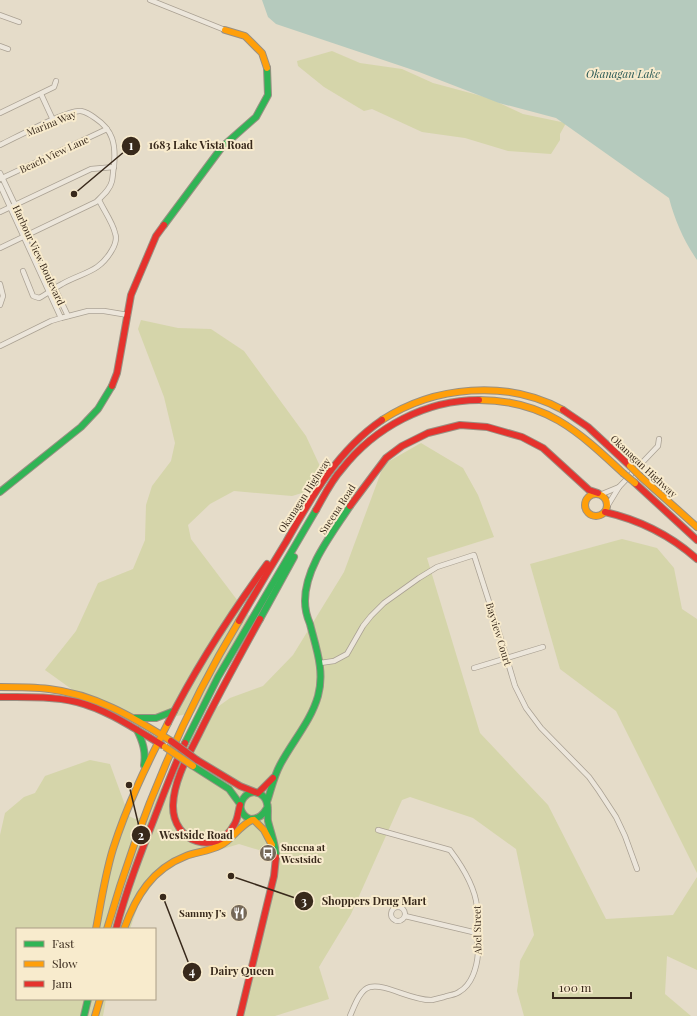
<svg xmlns="http://www.w3.org/2000/svg" width="697" height="1016" font-family="'Playfair Display',serif">
	<style>
		.green { fill: #d5d5aa }
		.water { fill: #b5cabd }
		.lines { fill: none; stroke-linecap: round; stroke-linejoin: round }
		.street-casing { stroke: #aaa193; stroke-width: 6 }
		.fast-casing { stroke: #999083; stroke-width: 8 }
		.slow-casing { stroke: #999083; stroke-width: 8 }
		.jam-casing { stroke: #999083; stroke-width: 8 }
		.street { stroke: #ece6db; stroke-width: 4.5 }
		.fast { stroke: #30b455; stroke-width: 6 }
		.slow { stroke: #ff9f0a; stroke-width: 6 }
		.jam { stroke: #e5322d; stroke-width: 6 }
		.slow-bridge-casing { stroke: #999083; stroke-width: 8; stroke-linecap: butt }
		.jam-bridge-casing { stroke: #999083; stroke-width: 8; stroke-linecap: butt }
		.slow-bridge { stroke: #ff9f0a; stroke-width: 6 }
		.jam-bridge { stroke: #e5322d; stroke-width: 6 }
		.labels { text-anchor: middle; stroke-width: 4; stroke-linejoin: round; paint-order: stroke }
		.street-label { font-size: 10px; fill: #38291b; stroke: #f8ebcd }
		.poi-label { font-size: 10px; font-weight: bold; fill: #38291b; stroke: #f8ebcd; text-anchor: start }
		.water-label { font-size: 11px; font-style: italic; fill: #295955; stroke: #f8ebcd }
		.leader { fill: none; stroke: #38291b; stroke-width: 1.5 }
		.callout-dot { fill: #38291b; stroke: #f8ebcd; stroke-width: 1.5 }
		.mark-label { font-size: 12px; text-anchor: middle; font-weight: bold; fill: #fff }
		.callout-label { font-size: 11px; text-anchor: middle; font-weight: bold; fill: #38291b; stroke: #f8ebcd; stroke-width: 4; stroke-linejoin: round; paint-order: stroke }
	</style>
	<rect width="100%" height="100%" fill="#e5dcc9"/>
	<g class="green">
		<path d="M332,51L360,63L402,69L433,83L489,98L523,114L566,123L560,134V140L551,154L508,151L465,138L422,132L372,109L364,111L324,87L298,66L297,61Z"/>
		<path d="M141,320L178,328L211,329L244,351L306,436L325,477L319,488L292,496L234,491L210,504L188,525L191,539L253,621L194,713L147,721L106,714L45,670L76,631L98,583L133,569L145,540L146,505L152,486L171,461L175,443L164,397L138,329Z"/>
		<path d="M421,443L463,468L478,495L494,537L427,558L480,733L548,805L606,919L673,915L697,877V970L667,956L665,994L691,1016H524L517,991L519,975L520,961L534,935L516,849L473,818L410,797L402,800L351,914L319,967L329,999L275,1016H242L273,868L272,854L239,844L182,861L158,877L139,903L130,929H17V999H106L103,1016H0V835L5,813L24,797L35,793L45,776L90,760L110,764L129,816L135,819L143,817L205,716L230,698L263,686L293,655L344,572L384,464Z"/>
		<path d="M622,539L657,548L674,568L682,609L697,619V873L616,711L560,669L530,564Z"/>
	</g>
	<path class="water" d="M262,0H697V260C684,241 675,221 669,198L556,118L499,103L419,72L276,24L268,17Z"/>
	<g class="lines">
		<g class="street-casing">
			<g id="street">
				<path d="M150,0L225,30"/>
				<path d="M0,15L19,22"/>
				<path d="M0,46L8,49"/>
				<path d="M41,94L53,120"/>
				<path d="M0,113L54,87L56,81"/>
				<path d="M0,145C15,138 68,109 81,111C86,112 91,115 95,118C113,130 116,144 114,166C113,170 113,176 112,181C110,190 102,196 96,202L0,248"/>
				<path d="M0,173L68,316"/>
				<path d="M0,179L107,129"/>
				<path d="M0,185L61,318"/>
				<path d="M0,212L91,169L114,167"/>
				<path d="M23,271L33,296L39,298C47,294 54,288 62,284C83,272 99,273 112,250C115,245 117,238 115,233C113,223 103,209 99,200"/>
				<path d="M0,284L3,296L0,305"/>
				<path d="M0,346L51,321L61,318L88,311H104L128,315"/>
				<path d="M602,494L619,487"/>
				<path d="M608,505L619,487L658,446L659,439"/>
				<path d="M320,663L334,661L347,654L363,626L371,616L384,603L419,578L437,567L474,555L501,639L515,686L526,708L541,728L589,777L599,791L616,817L625,836L637,869"/>
				<path d="M474,668L543,647"/>
				<circle cx="398" cy="914" r="7"/>
				<path d="M405,916L477,933"/>
				<path d="M350,1016C354,1007 360,989 370,987C385,983 412,1001 432,1000C436,999 440,998 444,997C449,995 455,995 459,992C472,985 477,967 478,953C479,948 477,943 477,938C476,927 478,918 477,907C475,886 462,866 450,850L378,830"/>
			</g>
		</g>
		<g class="fast-casing">
			<g id="fast">
				<path d="M164,225L222,147L256,117L268,95L267,68"/>
				<path d="M0,492L81,427L98,409L112,386"/>
				<path d="M260,619L294,557"/>
				<path d="M135,718H156L174,711"/>
				<path d="M137,730C143,742 146,752 144,765"/>
				<path d="M185,743L218,677L316,510"/>
				<path d="M193,766L229,789L240,804"/>
				<path d="M267,802C271,790 274,776 280,765C292,742 311,721 318,696C325,671 316,648 310,624C307,617 305,609 305,601C305,567 332,534 350,506"/>
				<path d="M267,808C263,815 259,819 250,819C228,809 250,781 264,797C270,804 267,813 268,821C271,834 276,844 276,857"/>
				<path d="M84,1016L88,999"/>
			</g>
		</g>
		<g class="slow-casing">
			<g id="slow">
				<path d="M225,30L245,36L262,53L267,68"/>
				<path d="M479,400C545,400 578,431 623,473"/>
				<path d="M382,420C434,386 507,379 563,410"/>
				<path d="M641,477L697,527"/>
				<circle cx="596" cy="505" r="11"/>
				<path d="M0,687C16,687 33,687 49,689C94,694 133,717 171,741"/>
				<path d="M254,820L264,830L272,845"/>
				<path d="M96,929C101,902 105,875 113,849C127,805 147,764 168,723"/>
				<path d="M107,929C138,822 181,717 239,621"/>
				<path d="M124,929C136,896 152,869 186,856C197,852 210,851 221,845C233,839 239,826 252,820"/>
				<path d="M95,1016L100,999"/>
			</g>
		</g>
		<g class="jam-casing">
			<g id="jam">
				<path d="M112,386L117,373L131,295L156,236L164,225"/>
				<path d="M563,410L588,427L630,466"/>
				<path d="M635,483L697,540"/>
				<path d="M350,506L386,458L402,446L428,433L460,425L487,427L522,437L543,448L589,490L598,493"/>
				<path d="M316,510C324,496 331,481 342,469C375,427 426,400 479,400"/>
				<path d="M605,512C640,520 670,535 697,559"/>
				<path d="M239,621C254,595 270,568 286,542C312,496 338,450 382,420"/>
				<path d="M0,697C25,697 52,696 77,702C108,710 135,729 162,745"/>
				<path d="M168,723C196,667 230,615 267,564"/>
				<path d="M197,760L240,786L255,792"/>
				<path d="M258,793L273,778"/>
				<path d="M240,805C238,812 238,819 234,825C217,857 172,843 173,805C174,780 188,756 199,734C218,695 239,657 260,619"/>
				<path d="M116,929C126,891 140,855 154,819C164,793 173,768 185,743"/>
				<path d="M240,1016L274,876L276,857"/>
			</g>
		</g>
		<use href="#street" class="street"/>
		<use href="#fast" class="fast"/>
		<use href="#slow" class="slow"/>
		<use href="#jam" class="jam"/>
		<g class="slow-bridge-casing">
			<g id="slow-bridge">
				<path d="M630,466L641,477"/>
				<path d="M623,473L635,483"/>
				<path d="M165,747L193,766"/>
			</g>
		</g>
		<g class="jam-bridge-casing">
			<path id="jam-bridge" d="M171,741L197,760"/>
		</g>
		<use href="#slow-bridge" class="slow-bridge"/>
		<use href="#jam-bridge" class="jam-bridge"/>
	</g>
	<defs>
		<g id="bus-disc" transform="scale(0.9)"><circle r="9.5" fill="#756858" stroke="#f8ebcd"/><path d="M-5-6H5V4H4V6H2V4H-2V6H-4V4H-5ZM-3.5-4V0h7V-4ZM-3.5 1.2v1.5H-2V1.2ZM2 1.2v1.5H3.5V1.2Z" fill="#fff"/></g>
		<g id="restaurant-disc" transform="scale(0.9)"><circle r="9.5" fill="#756858" stroke="#f8ebcd"/><path d="M-5-6h1v4h1v-4h1v4h1v-4h1v5L-1.5 .5V6h-2V.5L-5-1ZM5-6V6H3V1.5H1.5Q1.5-4 5-6Z" fill="#fff"/></g>
	</defs>
	<g fill-rule="evenodd">
		<use href="#bus-disc" x="268" y="853"/>
		<use href="#restaurant-disc" x="239" y="913"/>
	</g>
	<g class="labels">
		<g class="street-label">
			<text transform="translate(51 123) rotate(-22)" y="4">Marina Way</text>
			<text transform="translate(54 154) rotate(-25)" y="4">Beach View Lane</text>
			<text transform="translate(39 255) rotate(65)" y="4">Harbour View Boulevard</text>
			<text transform="translate(644 466) rotate(43)" y="4">Okanagan Highway</text>
			<text transform="translate(304 495) rotate(-57)" y="4">Okanagan Highway</text>
			<text transform="translate(337 509) rotate(-57)" y="4">Sneena Road</text>
			<text transform="translate(499 634) rotate(73)" y="4">Bayview Court</text>
			<text transform="translate(477 930) rotate(-91)" y="4">Abel Street</text>
		</g>
		<g class="poi-label">
			<text x="281" y="851">Sneena at<tspan x="281" dy="12">Westside</tspan></text>
			<text x="226" y="917" text-anchor="end">Sammy J’s</text>
		</g>
		<g class="water-label">
			<text x="623" y="78">Okanagan Lake</text>
		</g>
	</g>
	<path class="leader" d="M74 194L131 146M129 785L141 835M231 876L304 901M163 897L192 972"/>
	<g class="callout-dot">
		<circle cx="74" cy="194" r="4"/>
		<circle cx="129" cy="785" r="4"/>
		<circle cx="231" cy="876" r="4"/>
		<circle cx="163" cy="897" r="4"/>
		<circle cx="131" cy="146" r="10"/>
		<circle cx="141" cy="835" r="10"/>
		<circle cx="304" cy="901" r="10"/>
		<circle cx="192" cy="972" r="10"/>
	</g>
	<g class="mark-label">
		<text x="131" y="150">1</text>
		<text x="141" y="840">2</text>
		<text x="304" y="906">3</text>
		<text x="192" y="976">4</text>
	</g>
	<g class="callout-label">
		<text x="201" y="149">1683 Lake Vista Road</text>
		<text x="196" y="839">Westside Road</text>
		<text x="374" y="905">Shoppers Drug Mart</text>
		<text x="242" y="975">Dairy Queen</text>
	</g>
	<rect x="16" y="928" width="140" height="72" fill="#f8ebcd" stroke="#ab9d86"/>
	<rect x="24" y="941" width="20" height="6" fill="#30b455" stroke="#ab9d86"/>
	<text x="52" y="948" font-size="12" fill="#38291b">Fast</text>
	<rect x="24" y="961" width="20" height="6" fill="#ff9f0a" stroke="#ab9d86"/>
	<text x="52" y="968" font-size="12" fill="#38291b">Slow</text>
	<rect x="24" y="981" width="20" height="6" fill="#e5322d" stroke="#ab9d86"/>
	<text x="52" y="988" font-size="12" fill="#38291b">Jam</text>
	<path d="M553 992v6h78v-6" fill="none" stroke="#38291b" stroke-width="2"/>
	<text x="559" y="992" font-size="12" fill="#38291b" stroke="#f8ebcd" stroke-width="3" paint-order="stroke">100 m</text>
</svg>
